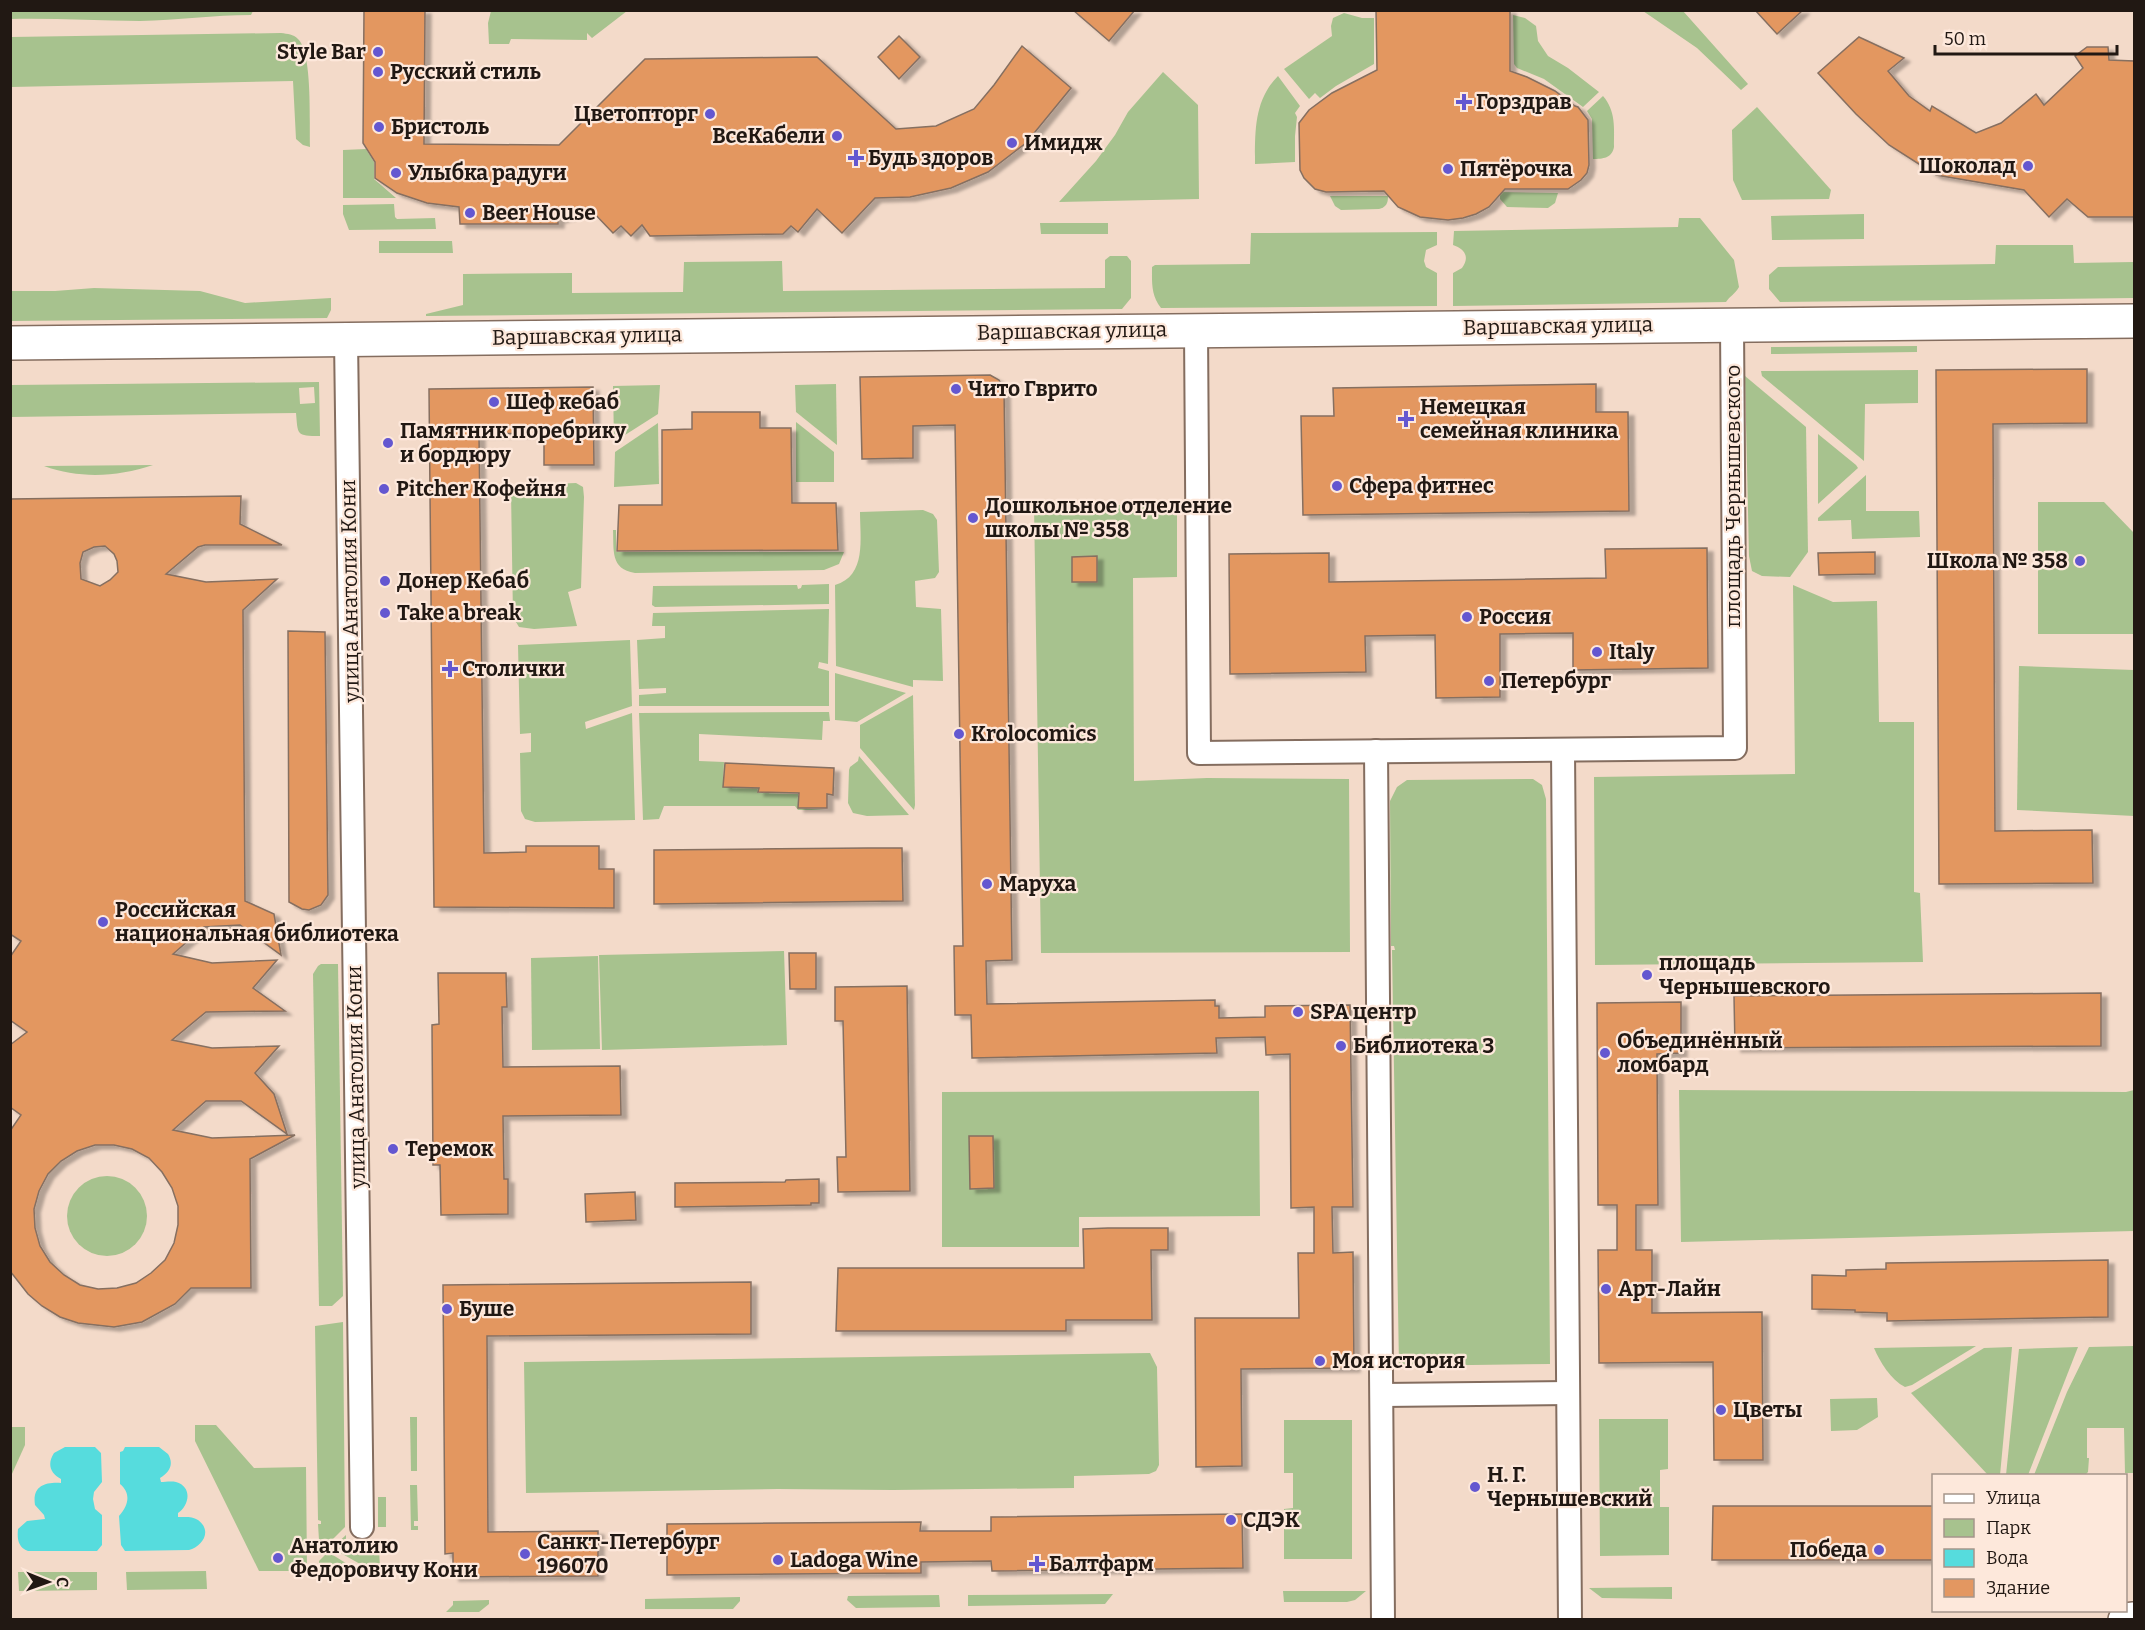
<svg xmlns="http://www.w3.org/2000/svg" width="2145" height="1630" font-family="Bitter,serif">
	<style>
		.green { fill: #a7c28e; fill-rule: evenodd }
		.water { fill: #56dcdd }
		.building { fill: #e39761; stroke: #866f61; stroke-width: 1.5; fill-rule: evenodd; filter: url(#shadow) }
		.lines { fill: none; stroke-linecap: round; stroke-linejoin: round }
		.street-casing { stroke: #846d5f; stroke-width: 26 }
		.secondary-casing { stroke: #846d5f; stroke-width: 36 }
		.primary-casing { stroke: #846d5f; stroke-width: 36 }
		.street { stroke: #fff; stroke-width: 22 }
		.secondary { stroke: #fff; stroke-width: 33 }
		.primary { stroke: #fff; stroke-width: 33 }
		.poi-dot { fill: #6457d0; stroke: #fde8db; stroke-width: 2 }
		.labels { text-anchor: middle; stroke-width: 4.5; stroke-linejoin: round; paint-order: stroke }
		.poi-label { font-size: 21px; font-weight: bold; fill: #211813; stroke: #fde8db; text-anchor: start }
		.street-label { font-size: 21px; fill: #211813; stroke: #fde8db }
	</style>
	<defs>
		<filter id="shadow"><feDropShadow dx="6" dy="4" stdDeviation="1.5" flood-color="#0004"/></filter>
	</defs>
	<rect width="100%" height="100%" fill="#f3dac9"/>
	<g class="green">
		<path d="M10,11L11,10L253,11L251,15C214,15 177,20 140,21C97,21 54,18 11,19Z"/>
		<path d="M491,11V10L627,11L592,38L587,33V40L511,39L509,44H489L488,23Z"/>
		<path d="M1643,11H1683L1748,84L1741,90L1697,48Z"/>
		<path d="M1344,13L1362,18H1374V64L1336,86L1320,98L1315,93L1309,99L1284,69L1332,36L1331,26L1333,18Z"/>
		<path d="M1513,15L1525,18L1536,26L1538,41L1548,56L1568,68L1599,92L1583,107L1544,79L1517,68L1514,64Z"/>
		<path d="M281,33C288,34 293,34 298,39C313,53 309,124 310,147L303,145L296,139L293,81L11,87V37Z"/>
		<path d="M1163,72L1198,105L1199,199L1059,202L1096,161L1115,135L1128,112Z"/>
		<path d="M1278,76L1300,106L1295,113L1297,117L1295,136V162L1255,164C1255,132 1254,100 1278,76Z"/>
		<path d="M1603,96C1616,111 1614,128 1614,147C1612,158 1603,159 1593,159L1592,119L1587,111Z"/>
		<path d="M1757,107L1831,190L1829,199L1742,200L1733,180L1732,130Z"/>
		<path d="M366,149L374,162V179L396,198H343V150Z"/>
		<path d="M1500,192L1558,193L1555,203L1548,208L1507,207L1500,199Z"/>
		<path d="M1330,196H1388C1388,204 1386,207 1379,209L1341,210L1335,206Z"/>
		<path d="M394,204L395,217L397,219L435,218L436,229L349,230L343,214V205Z"/>
		<path d="M1864,214V239L1772,240L1771,216Z"/>
		<path d="M1679,218H1700L1734,260L1739,287C1735,294 1730,296 1726,302L1453,306V273L1462,268C1470,257 1465,249 1453,245L1454,231L1678,227Z"/>
		<path d="M1040,223H1108V234H1041Z"/>
		<path d="M1437,232V245L1426,250L1424,261L1426,267L1437,273V306L1161,308C1151,295 1152,283 1152,267L1155,265L1250,264L1251,233Z"/>
		<path d="M379,241H452L453,253H379Z"/>
		<path d="M1996,245H2073L2074,263L2134,262V298L1780,302L1769,289V275L1778,267L1995,264Z"/>
		<path d="M1110,256H1127L1131,261V298L1122,309L426,316V314L463,305V274L572,273V293L683,292L684,262L782,261L783,291L1105,288V260Z"/>
		<path d="M94,288L200,291L245,303L331,298V310L327,318L11,321V291H55Z"/>
		<path d="M1917,346V352L1771,354V347Z"/>
		<path d="M1918,370V403L1865,404L1864,461L1762,376L1761,371Z"/>
		<path d="M1745,376L1806,427L1808,552L1790,577L1762,576L1752,571L1749,556Z"/>
		<path d="M319,382L320,436C296,436 298,435 296,413L11,417V385ZM314,387L315,403L300,404L299,388Z"/>
		<path d="M836,384L837,445L796,412L795,385Z"/>
		<path d="M660,385L658,414L614,442L613,386Z"/>
		<path d="M796,422L834,452V482H796Z"/>
		<path d="M658,423L659,484L614,487L615,452Z"/>
		<path d="M1818,434L1856,465L1858,468L1818,504Z"/>
		<path d="M153,465C117,477 80,479 44,466Z"/>
		<path d="M1866,475V511H1919L1920,537L1852,539L1851,520L1818,521V518Z"/>
		<path d="M576,483L583,487L584,497L581,588L568,592L577,626L534,629L519,627L513,617L511,491L525,485Z"/>
		<path d="M2038,502H2104L2134,533V634H2038Z"/>
		<path d="M1034,505H1177V577L1133,578L1134,781L1207,778L1349,779L1350,952L1041,953Z"/>
		<path d="M923,510L933,514L937,520L939,572L935,578L915,581L916,607L941,609L943,681L913,680V687L836,666L835,585C867,576 860,538 860,512Z"/>
		<path d="M613,530H616V552H844L839,564L824,570L635,573C610,569 614,550 613,530Z"/>
		<path d="M829,584V604L655,607L652,605L653,586L797,585L798,589L801,588L802,585Z"/>
		<path d="M1793,585L1833,602L1877,601L1879,722H1914V892L1920,893L1923,962L1595,965L1594,777L1795,774Z"/>
		<path d="M829,609L828,664L819,662L818,668L829,671V706H639V695L666,693V688L639,689L637,640L665,638V626H652L653,613Z"/>
		<path d="M630,640L632,706L585,722L586,729L632,713L635,820L535,822L525,819L521,811L520,753L531,752V733L520,734L518,645Z"/>
		<path d="M2019,666L2134,670V816L2017,810Z"/>
		<path d="M835,673L906,693L857,722L835,720Z"/>
		<path d="M913,695L915,805L914,810L860,748V725Z"/>
		<path d="M829,712L830,721H823L822,740L699,734V761L724,762L723,787L758,788V793L798,794V808L825,810H798L795,806H664L659,819L643,820L639,713Z"/>
		<path d="M859,756L909,815L867,816L853,813L848,803L849,770L850,767L858,761Z"/>
		<path d="M1533,779L1542,785L1546,799L1550,1364L1399,1366L1392,950H1395L1394,946H1391L1390,801L1397,787L1407,780Z"/>
		<path d="M784,951L787,1045L602,1050L599,955Z"/>
		<path d="M598,956L600,1049L532,1050L531,958Z"/>
		<path d="M321,964H338L343,1296L332,1306H319L313,974L318,966Z"/>
		<path d="M1679,1090L2126,1092L2134,1090V1231L1681,1242Z"/>
		<path d="M1259,1091L1260,1216L1079,1217V1247H942V1092Z"/>
		<circle cx="107" cy="1216" r="40"/>
		<path d="M343,1322L345,1527L327,1545L319,1540L318,1524H321V1521L318,1520L315,1326Z"/>
		<path d="M1976,1346L1912,1385L1905,1387C1891,1380 1880,1362 1874,1348Z"/>
		<path d="M2134,1346V1473H2125L2124,1428H2087V1458H2089L2088,1472L2085,1475H2034L2067,1392L2089,1347Z"/>
		<path d="M2012,1347L2000,1475H1988L1911,1393L1984,1348Z"/>
		<path d="M2078,1347L2028,1475H2006L2019,1349Z"/>
		<path d="M1150,1353L1157,1367L1159,1465L1156,1471L1149,1474L1074,1476V1488L893,1490L778,1489L526,1493L524,1362Z"/>
		<path d="M1877,1398L1878,1417L1857,1430L1831,1431L1830,1399Z"/>
		<path d="M410,1417H417V1471H411Z"/>
		<path d="M1599,1419H1668V1469L1660,1470V1507H1669V1555L1600,1556Z"/>
		<path d="M1284,1420H1352V1559H1284V1509L1293,1508V1473H1284Z"/>
		<path d="M195,1425H216L254,1468L306,1467L307,1571H259L195,1441Z"/>
		<path d="M11,1427H25V1445L11,1476Z"/>
		<path d="M410,1485H417L418,1521H414V1526H418V1530H411Z"/>
		<rect x="378" y="1497" width="8" height="30"/>
		<path d="M346,1535V1549H379L380,1569L368,1570L363,1566L364,1564L361,1563L360,1564L332,1548Z"/>
		<path d="M328,1552L357,1570H319V1561Z"/>
		<path d="M206,1571L207,1589L127,1590L126,1572Z"/>
		<path d="M18,1572H97V1590L19,1591Z"/>
		<path d="M1672,1587V1599L1602,1598L1589,1588Z"/>
		<path d="M1366,1591L1355,1600L1347,1602H1284L1283,1591Z"/>
		<path d="M1113,1594L1105,1604L968,1606V1595Z"/>
		<path d="M939,1595L940,1607L856,1608L847,1600L848,1596Z"/>
		<path d="M740,1597V1601L733,1609H645V1599Z"/>
		<path d="M489,1600V1604L479,1612H446L453,1605V1601Z"/>
	</g>
	<g class="water">
		<path d="M65,1447H95L101,1453L102,1482L94,1492L93,1499L95,1509L102,1515V1545L97,1551H28C18,1547 17,1539 18,1529L27,1521L45,1519L44,1515L35,1505C32,1486 45,1482 61,1483V1479C50,1473 47,1464 54,1453Z"/>
		<path d="M125,1447H159L168,1454C174,1464 170,1472 160,1478L161,1482C165,1482 171,1481 176,1482C193,1487 189,1506 178,1513V1517C185,1517 192,1516 198,1520C213,1531 202,1547 189,1550L125,1551L121,1545L119,1516C129,1505 131,1493 120,1484V1452L123,1451Z"/>
	</g>
	<g class="building">
		<path d="M364,10H425L424,144L559,145L645,59L817,57L896,129L936,126L974,109L994,85L1022,46L1071,88L1026,143L988,172L951,188L910,197L875,198L842,233L817,209L798,232L791,226L783,234L650,236L642,225L631,236L621,226L613,233L590,209L558,219V224H460L459,207L427,203L397,193L375,178V162L363,143Z"/>
		<path d="M1073,10H1135L1109,41Z"/>
		<path d="M1376,10H1510V71L1527,77L1555,91L1575,106L1578,107L1588,120L1589,165L1587,173L1581,180L1568,189H1505L1489,207L1476,214L1463,218L1448,220L1420,217L1407,211L1398,207L1384,191L1326,192L1315,189L1304,178L1300,170L1299,123L1309,110L1332,93L1377,70Z"/>
		<path d="M1755,10H1803L1777,34Z"/>
		<path d="M899,36L920,57L899,79L878,57Z"/>
		<path d="M1859,37L1904,58L1888,71L1909,96L1930,111L1932,106L1976,133L2001,123L2036,94L2044,105L2083,68L2075,56L2087,47H2108L2109,60L2134,61V217H2088L2067,199L2049,217L2024,190L1936,175L1889,145L1856,114L1818,73Z"/>
		<path d="M2087,369V423L1993,424L1995,831L2092,830L2093,883L1939,884L1936,370Z"/>
		<path d="M990,375L999,380L1004,389L1012,960L986,961L987,1004L1215,1000V1006H1219V1018L1265,1017V1006L1350,1005L1353,1207H1332L1333,1253L1353,1252L1354,1368L1241,1369L1242,1466L1196,1467L1195,1318H1299L1298,1253H1314V1207L1291,1208L1290,1054L1266,1055L1265,1037L1216,1038L1217,1053L972,1058L971,1015H955L954,946H963L955,425L913,426V458L862,459L860,377Z"/>
		<path d="M1596,384V412H1628L1629,511L1303,515L1301,416H1334L1333,388Z"/>
		<path d="M593,387L594,465H544V433L479,434L484,853L526,852V846H599V869H614V908L434,907L429,389Z"/>
		<path d="M692,412H760V428H791L792,503H836L838,550L617,551L619,505H662V430L692,429Z"/>
		<path d="M241,496L240,524L282,545H205L198,547L166,574L206,582L277,579L243,610L245,901L274,914L281,955L240,925L204,927L173,954L212,963L277,960L253,988L285,1011L206,1012L172,1040L212,1048L279,1046L255,1073L274,1094L287,1134L241,1101H206L173,1130L212,1138L295,1135L250,1159L251,1288H191L175,1304L142,1322L114,1327L78,1323L60,1317L42,1306L28,1294L10,1271V1131L21,1115L10,1107V1045L27,1032L10,1020V957L21,941L10,934V499ZM105,546L114,554L117,561L118,572L110,580L100,586L81,579L80,563L83,552L94,547ZM95,1145H114L132,1149L149,1158L162,1172L172,1188L178,1206V1225L174,1243L165,1260L151,1273L136,1283L117,1288L98,1289L80,1285L64,1275L50,1262L40,1246L35,1228L34,1209L39,1191L48,1174L61,1161L77,1151Z"/>
		<path d="M1707,548L1708,668L1573,670V633L1500,634V697L1436,698L1435,635L1365,636L1366,672L1230,674L1229,554L1329,553V582L1606,578L1605,549Z"/>
		<path d="M1875,552V574L1819,575L1818,553Z"/>
		<path d="M1097,556V582H1072V557Z"/>
		<path d="M288,631L325,632L328,895L321,905L309,910L302,909L289,902Z"/>
		<path d="M725,763L834,768L833,795L827,794V808H798L799,793L758,792L759,788L723,787Z"/>
		<path d="M868,848H902L903,901L654,904V850Z"/>
		<path d="M789,953H816V989H790Z"/>
		<path d="M438,973H506L507,1007H502L503,1067L620,1066L621,1115L503,1116L504,1179H508V1214L441,1215L440,1165H433L432,1025L439,1024Z"/>
		<path d="M907,986L910,1191L838,1192L837,1157H846L843,1021H835V987Z"/>
		<path d="M2101,993V1046L1735,1048L1734,996Z"/>
		<path d="M1681,1002V1053L1657,1054L1658,1205H1636V1250H1652V1313L1762,1312L1763,1460H1714L1713,1362L1599,1363L1598,1250H1617V1205H1598L1597,1003Z"/>
		<path d="M969,1136H993L994,1188L970,1189Z"/>
		<path d="M819,1179V1203H811V1205L675,1207V1183L785,1182L786,1180Z"/>
		<path d="M635,1192L636,1220L586,1222L585,1194Z"/>
		<path d="M1108,1228H1168V1250H1151L1152,1320H1066V1331H836L838,1268H1084L1083,1229Z"/>
		<path d="M2108,1260V1317L1887,1321V1313L1855,1312V1310L1812,1309V1275L1846,1276V1270L1886,1269V1263Z"/>
		<path d="M751,1282V1334L487,1336L488,1532L598,1531V1576L453,1577V1553L445,1554L443,1285Z"/>
		<path d="M1713,1506H1934V1560H1712Z"/>
		<path d="M1242,1514L1243,1568L992,1571L991,1561L921,1562V1573L667,1575V1524L921,1522L920,1531H991V1517Z"/>
	</g>
	<g class="lines">
		<g class="street-casing">
			<g id="street">
				<path d="M1196,330L1199,753L1735,748L1732,325"/>
				<path d="M346,339L362,1527"/>
				<path d="M1563,750L1570,1620"/>
				<path d="M1376,751L1383,1620"/>
				<path d="M1382,1395L1568,1393"/>
			</g>
		</g>
		<g class="secondary-casing">
			<path id="secondary" d="M10,343L2134,321"/>
		</g>
		<g class="primary-casing">
			<path id="primary" d="M2125,1620L2134,1619"/>
		</g>
		<use href="#street" class="street"/>
		<use href="#secondary" class="secondary"/>
		<use href="#primary" class="primary"/>
	</g>
	<g class="poi-dot">
		<circle cx="378" cy="52" r="6"/>
		<circle cx="378" cy="72" r="6"/>
		<path d="M1461 93h6v6h6v6h-6v6h-6v-6h-6v-6h6z"/>
		<circle cx="710" cy="114" r="6"/>
		<circle cx="379" cy="127" r="6"/>
		<circle cx="837" cy="136" r="6"/>
		<circle cx="1012" cy="143" r="6"/>
		<path d="M853 149h6v6h6v6h-6v6h-6v-6h-6v-6h6z"/>
		<circle cx="2028" cy="166" r="6"/>
		<circle cx="1448" cy="169" r="6"/>
		<circle cx="396" cy="173" r="6"/>
		<circle cx="470" cy="213" r="6"/>
		<circle cx="956" cy="389" r="6"/>
		<circle cx="494" cy="402" r="6"/>
		<path d="M1403 410h6v6h6v6h-6v6h-6v-6h-6v-6h6z"/>
		<circle cx="388" cy="443" r="6"/>
		<circle cx="1337" cy="486" r="6"/>
		<circle cx="384" cy="489" r="6"/>
		<circle cx="973" cy="518" r="6"/>
		<circle cx="2080" cy="561" r="6"/>
		<circle cx="385" cy="581" r="6"/>
		<circle cx="385" cy="613" r="6"/>
		<circle cx="1467" cy="617" r="6"/>
		<circle cx="1597" cy="652" r="6"/>
		<path d="M447 660h6v6h6v6h-6v6h-6v-6h-6v-6h6z"/>
		<circle cx="1489" cy="681" r="6"/>
		<circle cx="959" cy="734" r="6"/>
		<circle cx="987" cy="884" r="6"/>
		<circle cx="103" cy="922" r="6"/>
		<circle cx="1647" cy="975" r="6"/>
		<circle cx="1298" cy="1012" r="6"/>
		<circle cx="1341" cy="1046" r="6"/>
		<circle cx="1605" cy="1053" r="6"/>
		<circle cx="393" cy="1149" r="6"/>
		<circle cx="1606" cy="1289" r="6"/>
		<circle cx="447" cy="1309" r="6"/>
		<circle cx="1320" cy="1361" r="6"/>
		<circle cx="1721" cy="1410" r="6"/>
		<circle cx="1475" cy="1487" r="6"/>
		<circle cx="1231" cy="1520" r="6"/>
		<circle cx="1879" cy="1550" r="6"/>
		<circle cx="525" cy="1554" r="6"/>
		<circle cx="278" cy="1558" r="6"/>
		<circle cx="778" cy="1560" r="6"/>
		<path d="M1034 1555h6v6h6v6h-6v6h-6v-6h-6v-6h6z"/>
	</g>
	<g class="labels">
		<g class="poi-label">
			<text x="366" y="59" text-anchor="end">Style Bar</text>
			<text x="390" y="79">Русский стиль</text>
			<text x="1476" y="109">Горздрав</text>
			<text x="698" y="121" text-anchor="end">Цветопторг</text>
			<text x="391" y="134">Бристоль</text>
			<text x="825" y="143" text-anchor="end">ВсеКабели</text>
			<text x="1024" y="150">Имидж</text>
			<text x="868" y="165">Будь здоров</text>
			<text x="2016" y="173" text-anchor="end">Шоколад</text>
			<text x="1460" y="176">Пятёрочка</text>
			<text x="408" y="180">Улыбка радуги</text>
			<text x="482" y="220">Beer House</text>
			<text x="968" y="396">Чито Гврито</text>
			<text x="506" y="409">Шеф кебаб</text>
			<text x="1420" y="414">Немецкая<tspan x="1420" dy="24">семейная клиника</tspan></text>
			<text x="400" y="438">Памятник поребрику<tspan x="400" dy="24">и бордюру</tspan></text>
			<text x="1349" y="493">Сфера фитнес</text>
			<text x="396" y="496">Pitcher Кофейня</text>
			<text x="985" y="513">Дошкольное отделение<tspan x="985" dy="24">школы № 358</tspan></text>
			<text x="2068" y="568" text-anchor="end">Школа № 358</text>
			<text x="397" y="588">Донер Кебаб</text>
			<text x="397" y="620">Take a break</text>
			<text x="1479" y="624">Россия</text>
			<text x="1609" y="659">Italy</text>
			<text x="462" y="676">Столички</text>
			<text x="1501" y="688">Петербург</text>
			<text x="971" y="741">Krolocomics</text>
			<text x="999" y="891">Маруха</text>
			<text x="115" y="917">Российская<tspan x="115" dy="24">национальная библиотека</tspan></text>
			<text x="1659" y="970">площадь<tspan x="1659" dy="24">Чернышевского</tspan></text>
			<text x="1310" y="1019">SPA центр</text>
			<text x="1617" y="1048">Объединённый<tspan x="1617" dy="24">ломбард</tspan></text>
			<text x="1353" y="1053">Библиотека 3</text>
			<text x="405" y="1156">Теремок</text>
			<text x="1618" y="1296">Арт-Лайн</text>
			<text x="459" y="1316">Буше</text>
			<text x="1332" y="1368">Моя история</text>
			<text x="1733" y="1417">Цветы</text>
			<text x="1487" y="1482">Н. Г.<tspan x="1487" dy="24">Чернышевский</tspan></text>
			<text x="1243" y="1527">СДЭК</text>
			<text x="537" y="1549">Санкт-Петербург<tspan x="537" dy="24">196070</tspan></text>
			<text x="290" y="1553">Анатолию<tspan x="290" dy="24">Федоровичу Кони</tspan></text>
			<text x="1867" y="1557" text-anchor="end">Победа</text>
			<text x="790" y="1567">Ladoga Wine</text>
			<text x="1049" y="1571">Балтфарм</text>
		</g>
		<g class="street-label">
			<text transform="translate(1558 326) rotate(-1)" y="7">Варшавская улица</text>
			<text transform="translate(1072 331) rotate(-1)" y="7">Варшавская улица</text>
			<text transform="translate(587 336) rotate(-1)" y="7">Варшавская улица</text>
			<text transform="translate(1733 496) rotate(-90)" y="7">площадь Чернышевского</text>
			<text transform="translate(350 591) rotate(-91)" y="7">улица Анатолия Кони</text>
			<text transform="translate(356 1077) rotate(-91)" y="7">улица Анатолия Кони</text>
		</g>
	</g>
	<rect width="2145" height="1630" fill="none" stroke="#211813" stroke-width="24"/>
	<rect x="1932" y="1474" width="195" height="138" fill="#fde8db" stroke="#a5958b" stroke-width="1.5"/>
	<rect x="1944" y="1494" width="30" height="9" fill="#ffffff" stroke="#a5958b" stroke-width="1.5"/>
	<text x="1986" y="1504" font-size="18" fill="#211813">Улица</text>
	<rect x="1944" y="1519" width="30" height="18" fill="#a7c28e" stroke="#a5958b" stroke-width="1.5"/>
	<text x="1986" y="1534" font-size="18" fill="#211813">Парк</text>
	<rect x="1944" y="1549" width="30" height="18" fill="#56dcdd" stroke="#a5958b" stroke-width="1.5"/>
	<text x="1986" y="1564" font-size="18" fill="#211813">Вода</text>
	<rect x="1944" y="1579" width="30" height="18" fill="#e39761" stroke="#a5958b" stroke-width="1.5"/>
	<text x="1986" y="1594" font-size="18" fill="#211813">Здание</text>
	<g transform="translate(48 1582) rotate(91)" stroke="#fde8db" stroke-width="4.5" paint-order="stroke">
	<path d="M0-4.5L10 22L0 15L-10 22Z" fill="#211813"/>
	<text y="-9" font-size="16" font-weight="bold" text-anchor="middle" fill="#211813">С</text>
	</g>
	<path d="M1935 45v9h182v-9" fill="none" stroke="#211813" stroke-width="3"/>
	<text x="1944" y="45" font-size="18" fill="#211813" stroke="#fde8db" stroke-width="4.5" paint-order="stroke">50 m</text>
</svg>
